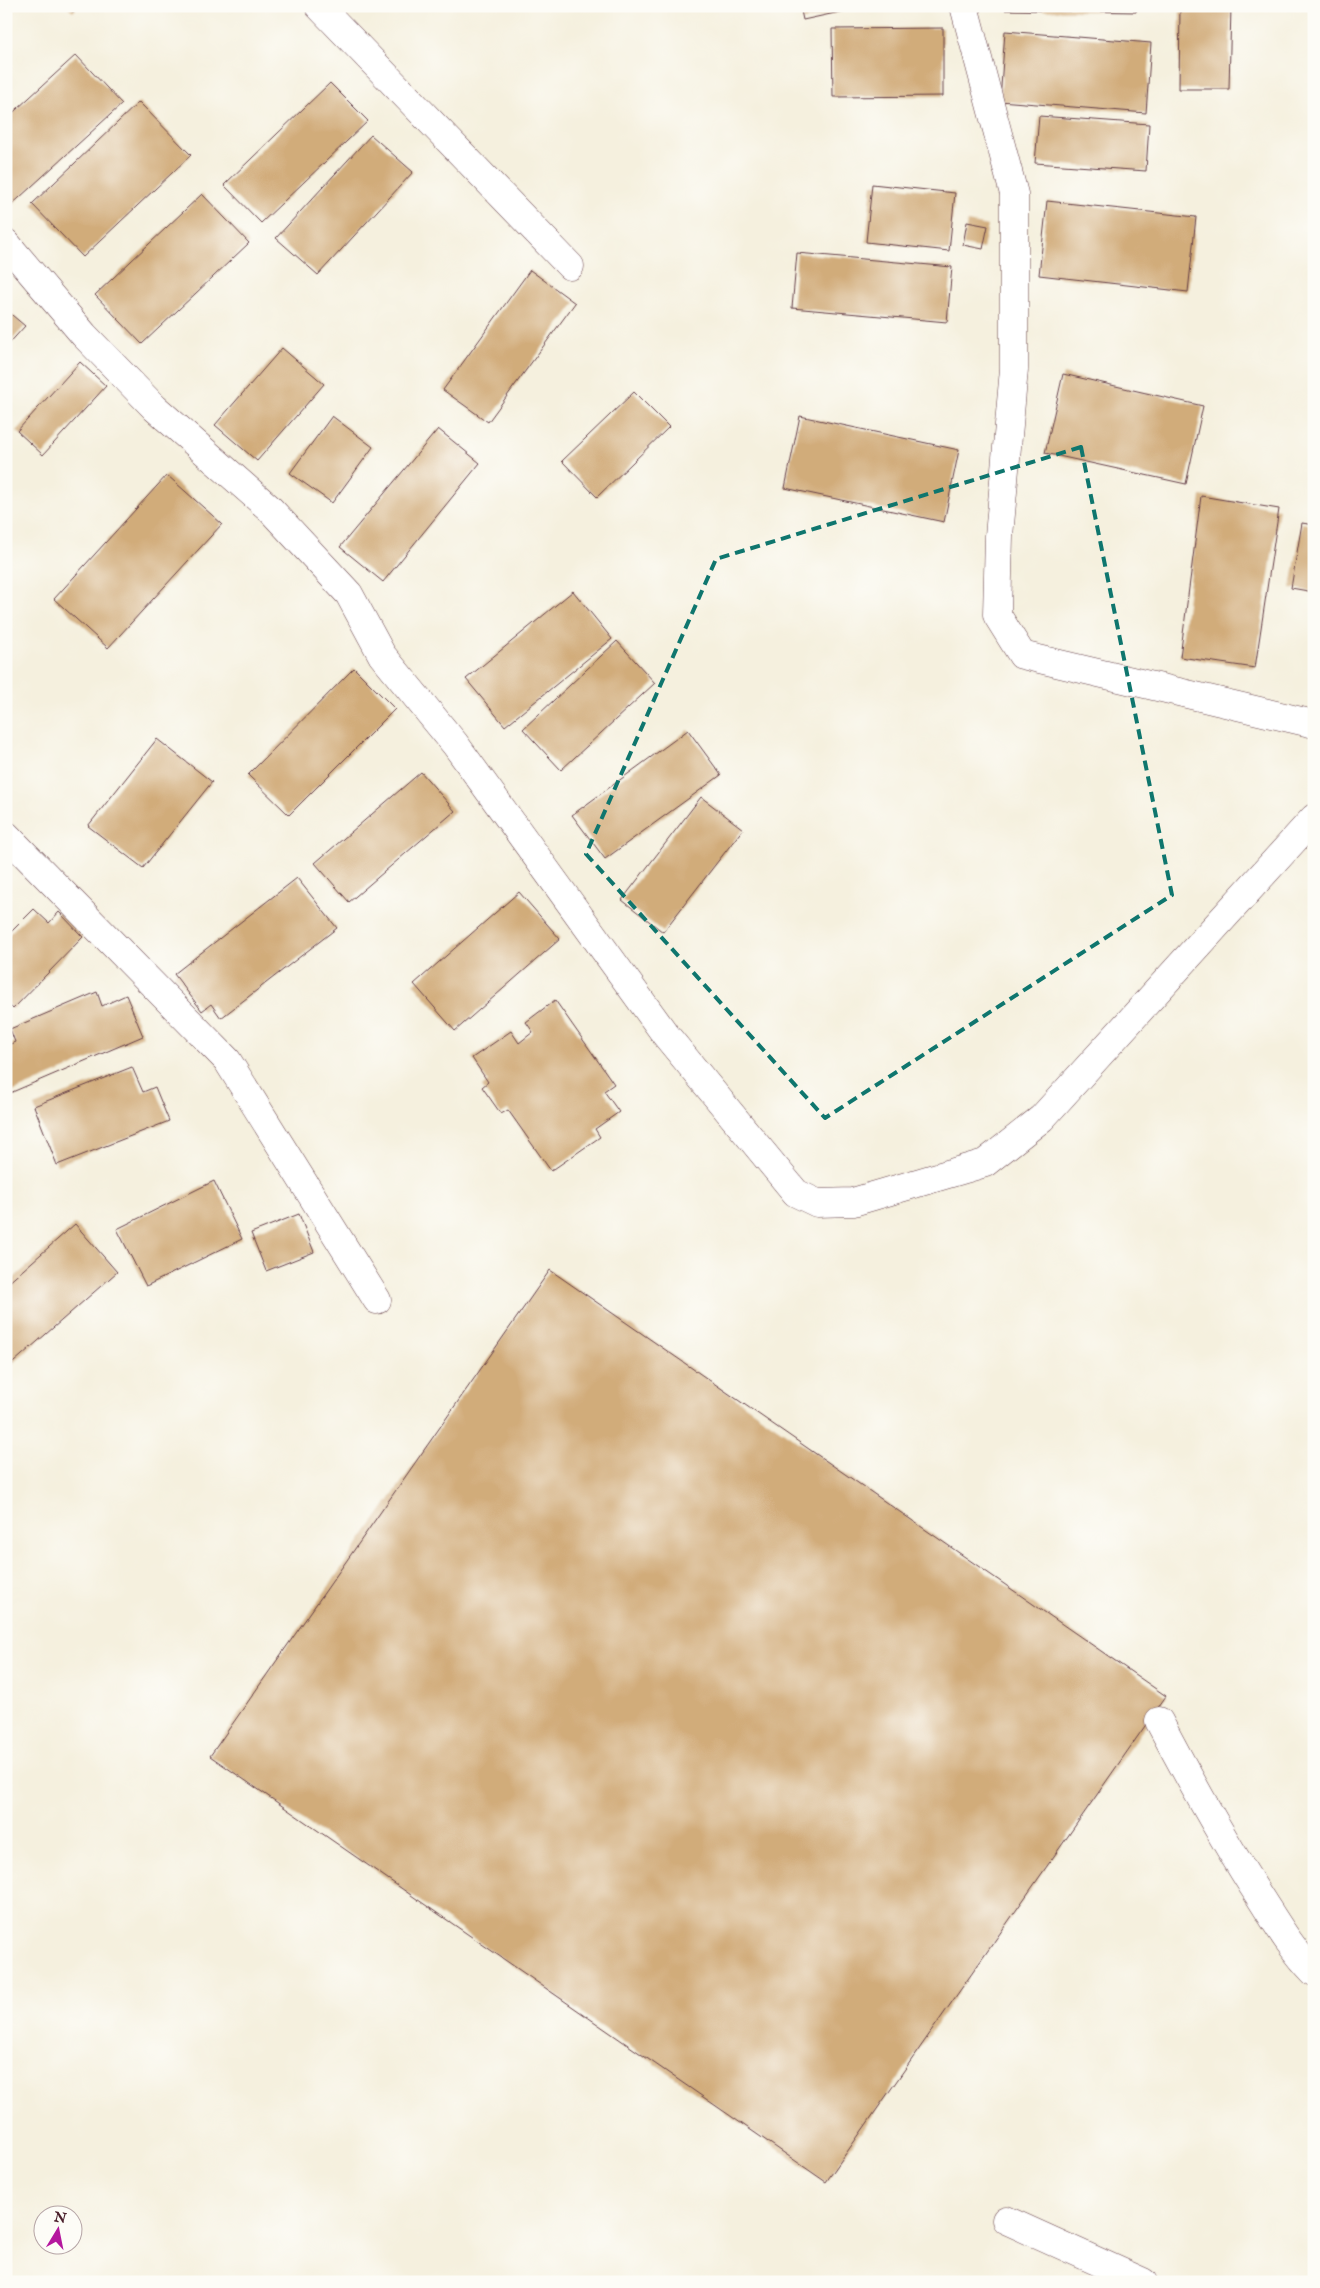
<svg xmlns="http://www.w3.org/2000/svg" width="1320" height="2288" font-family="'IM FELL English',serif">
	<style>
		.building { fill: #d1ac7a }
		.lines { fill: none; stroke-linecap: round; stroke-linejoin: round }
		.minor-casing { stroke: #643e46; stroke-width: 29 }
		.minor { stroke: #fff; stroke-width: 28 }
		.marked { fill: none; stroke: #0f766e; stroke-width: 4; stroke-dasharray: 10 6; stroke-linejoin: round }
	</style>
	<rect width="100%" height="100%" fill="#fdfcf7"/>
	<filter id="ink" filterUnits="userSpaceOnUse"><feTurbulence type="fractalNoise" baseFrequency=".02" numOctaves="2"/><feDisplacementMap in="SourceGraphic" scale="10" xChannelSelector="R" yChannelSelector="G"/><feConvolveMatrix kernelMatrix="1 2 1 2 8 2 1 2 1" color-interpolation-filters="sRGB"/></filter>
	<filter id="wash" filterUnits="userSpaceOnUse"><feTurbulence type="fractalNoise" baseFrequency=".0096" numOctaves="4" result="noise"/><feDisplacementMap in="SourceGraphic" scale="20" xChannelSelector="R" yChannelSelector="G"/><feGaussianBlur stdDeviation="1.12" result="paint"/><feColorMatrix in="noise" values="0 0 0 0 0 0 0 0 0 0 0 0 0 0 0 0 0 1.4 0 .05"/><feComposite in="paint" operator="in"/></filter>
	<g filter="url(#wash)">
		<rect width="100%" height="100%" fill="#f5f0de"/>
		<g id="blocks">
			<g class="building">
				<path d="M66,6H78L73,12Z"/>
				<path d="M800,6H863V7L803,20Z"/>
				<path d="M1005,6H1137L1136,12L1005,10Z"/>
				<path d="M1180,6H1231L1229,89H1179Z"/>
				<path d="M943,28V96L833,97L832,29Z"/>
				<path d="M1005,31L1151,43L1146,113L1000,101Z"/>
				<path d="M76,55L122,104L8,208L6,205V119Z"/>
				<path d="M330,83L368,121L261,223L224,185Z"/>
				<path d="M139,102L191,155L83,257L32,204Z"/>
				<path d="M1039,116L1149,124L1146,171L1035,163Z"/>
				<path d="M371,135L413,172L318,275L276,238Z"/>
				<path d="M872,184L955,193L949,251L866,242Z"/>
				<path d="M202,194L249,243L142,344L95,295Z"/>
				<path d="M1047,201L1196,217L1188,292L1039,275Z"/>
				<path d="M967,222L988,226L983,249L963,245Z"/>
				<path d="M797,253L952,267L947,322L792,308Z"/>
				<path d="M530,270L575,303L488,422L443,390Z"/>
				<path d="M6,310L25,326L6,347Z"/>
				<path d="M282,348L324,384L257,461L215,425Z"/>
				<path d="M80,362L106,386L43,455L17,431Z"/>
				<path d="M1063,374L1203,406L1186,484L1045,453Z"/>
				<path d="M634,392L669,427L597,497L562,461Z"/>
				<path d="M332,416L373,447L332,503L290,473Z"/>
				<path d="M800,416L959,450L944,522L785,488Z"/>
				<path d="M438,429L480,463L383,582L340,547Z"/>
				<path d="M167,475L222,524L108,648L54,599Z"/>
				<path d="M1201,496L1279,509L1255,668L1180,657Z"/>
				<path d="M1302,523L1314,525V592L1291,588Z"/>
				<path d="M573,591L612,639L505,726L466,679Z"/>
				<path d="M617,641L655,683L561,770L523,729Z"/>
				<path d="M354,668L395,709L289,815L248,775Z"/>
				<path d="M688,730L721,775L605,859L572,815Z"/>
				<path d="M157,739L212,782L143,868L88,826Z"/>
				<path d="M421,772L455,811L349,902L315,863Z"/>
				<path d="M701,797L743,829L663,932L622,900Z"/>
				<path d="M297,878L337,928L221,1018L211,1004L202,1011L174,974Z"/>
				<path d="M519,892L560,939L455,1031L414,984Z"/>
				<path d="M34,909L49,923L59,912L83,937L13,1009L6,1002V937Z"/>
				<path d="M97,992L102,1006L126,995L143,1036L10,1093L6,1085V1046L15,1042L10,1029Z"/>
				<path d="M555,1000L614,1084L604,1091L619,1112L595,1129L600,1137L551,1171L508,1110L501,1114L482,1087L488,1082L472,1058L511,1031L519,1043L533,1032L526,1022Z"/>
				<path d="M132,1067L143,1092L155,1087L169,1121L57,1165L34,1106Z"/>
				<path d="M214,1181L242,1239L146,1286L117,1229Z"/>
				<path d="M299,1214L314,1252L266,1271L251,1233Z"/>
				<path d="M75,1224L117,1272L6,1369V1285Z"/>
				<path d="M550,1270L1166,1696L826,2182L210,1756Z"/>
			</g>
		</g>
	</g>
	<g filter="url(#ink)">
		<use href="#blocks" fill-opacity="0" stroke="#643e46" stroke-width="1"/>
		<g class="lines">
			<g class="minor-casing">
				<g id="minor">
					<path d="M319,6L570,266"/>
					<path d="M964,6L1014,194V369L999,536L997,615L1022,655L1314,724"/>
					<path d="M6,243L84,335L155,408L269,508L349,594L382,655L455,744L665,1034L796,1193L817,1203L853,1202L985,1163L1042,1118L1314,818"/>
					<path d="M6,835L227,1060L377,1300"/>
					<path d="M1159,1721C1191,1782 1223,1840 1261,1899C1277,1924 1293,1951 1314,1972"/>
					<path d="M1006,2220L1143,2282"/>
				</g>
			</g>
			<use href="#minor" class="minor"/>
		</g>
	</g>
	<path class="marked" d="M1081,447L1172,895L825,1118L586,854L716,559Z"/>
	<rect width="1320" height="2288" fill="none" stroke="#fdfcf7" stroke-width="25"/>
	<g transform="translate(58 2230) rotate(10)"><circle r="24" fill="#fdfcf7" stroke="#b5a4a5"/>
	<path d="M0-4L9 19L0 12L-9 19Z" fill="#b5179e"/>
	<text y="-8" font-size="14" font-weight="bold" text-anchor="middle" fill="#4a1f2b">N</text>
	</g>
</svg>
